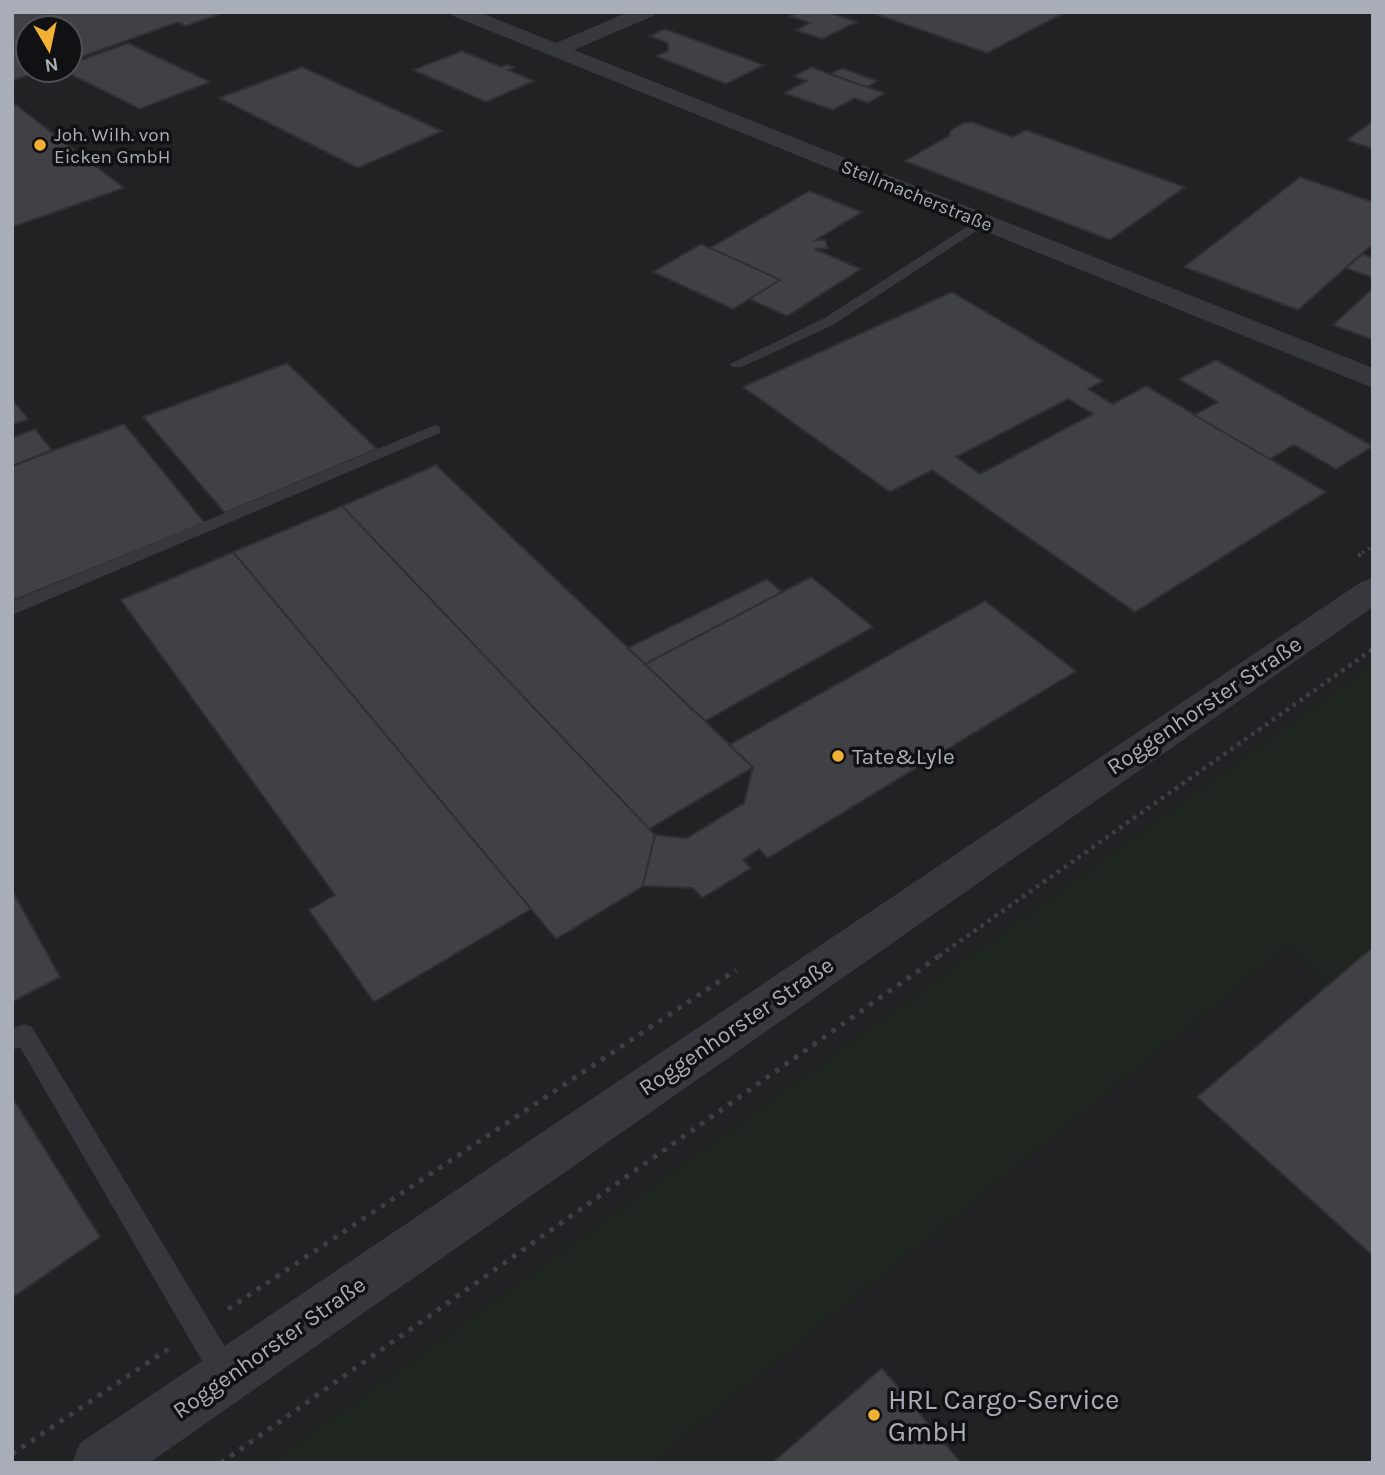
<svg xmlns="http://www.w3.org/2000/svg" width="1385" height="1475" font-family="Karla,sans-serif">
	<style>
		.built { fill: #222225; fill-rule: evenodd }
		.green { fill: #1e261f }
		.building { fill: #404145; stroke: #303034; stroke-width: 2; fill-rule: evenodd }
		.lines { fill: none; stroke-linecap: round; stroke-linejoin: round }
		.path-far2 { stroke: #3d3f44; stroke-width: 3.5; stroke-dasharray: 2.5 4.5; stroke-linecap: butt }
		.path-far1 { stroke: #3d3f44; stroke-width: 4.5; stroke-dasharray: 3.5 5; stroke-linecap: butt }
		.path { stroke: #3d3f44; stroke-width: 5; stroke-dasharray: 4.5 7; stroke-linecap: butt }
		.service { fill: #37383d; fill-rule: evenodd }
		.minor { fill: #37383d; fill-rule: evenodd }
		.poi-dot { fill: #f2b134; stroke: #111113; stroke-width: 2.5 }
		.labels { text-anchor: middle; stroke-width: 7; stroke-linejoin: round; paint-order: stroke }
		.far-poi-label { font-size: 19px; fill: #a8adb8; stroke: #111113; text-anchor: start }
		.far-street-label { font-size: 19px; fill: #a8adb8; stroke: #111113 }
		.street-label { font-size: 23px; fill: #a8adb8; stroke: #111113 }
		.poi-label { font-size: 23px; fill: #a8adb8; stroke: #111113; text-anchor: start }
		.near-poi-label { font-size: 28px; fill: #a8adb8; stroke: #111113; text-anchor: start }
	</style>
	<rect width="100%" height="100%" fill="#161618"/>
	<g class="built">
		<path d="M12,12H1373V663L270,1463H12ZM28,28H70V70H28Z"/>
		<path d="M1289,946L1373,1028V1463H652Z"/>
	</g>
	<path class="green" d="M1373,663V1028L1289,946L652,1463H270Z"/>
	<g class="building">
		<path d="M12,12H225L186,26L178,22L70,61V28H28V70H43L12,81Z"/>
		<path d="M799,12H828L857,22L822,39L796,30L810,23L790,16Z"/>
		<path d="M870,12H1066L987,53Z"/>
		<path d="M665,29L764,65L726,84L656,56L668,51V43L649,36Z"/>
		<path d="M128,43L210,82L140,109L62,70H70V64Z"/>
		<path d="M462,51L501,67L507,65L514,67L508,70L534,81L486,102L413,70Z"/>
		<path d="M302,67L442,131L358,168L219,98Z"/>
		<path d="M811,67L830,74L885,93L868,103L855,98L833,110L784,93L807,81L794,76Z"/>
		<path d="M842,68L877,81L867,87L830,74Z"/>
		<path d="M12,102L124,188L12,227Z"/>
		<path d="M1373,121V149L1347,140Z"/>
		<path d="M972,122L1013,137L1026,130L1185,187L1110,240L905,161L950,135V131L963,123Z"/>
		<path d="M1300,177L1373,202V244L1298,310L1184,267Z"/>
		<path d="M809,191L862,212L816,240H825L828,248L815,249L861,269L787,316L749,299L780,280L710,248Z"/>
		<path d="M701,244L710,248L780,280L733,309L653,272Z"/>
		<path d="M1362,254L1373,258V278L1346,268Z"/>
		<path d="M1373,288V340L1333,325Z"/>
		<path d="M952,292L1103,381L1088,389L1113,404L1146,386L1326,492L1135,612L932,470L890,492L743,387ZM1068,399L1093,414L980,474L956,457Z"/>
		<path d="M1216,360L1373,446L1336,469L1294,445L1270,459L1194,415L1218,402L1179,379Z"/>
		<path d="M287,363L377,449L225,513L143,417Z"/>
		<path d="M12,399L28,419L12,425Z"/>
		<path d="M124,424L205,523L12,601V466Z"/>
		<path d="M35,429L52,450L12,466V438Z"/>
		<path d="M436,465L705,721L753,767L649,829L342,506Z"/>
		<path d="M342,506L655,835L643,886L556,939L233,552Z"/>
		<path d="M233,552L531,909L374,1002L309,910L335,895L121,600Z"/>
		<path d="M811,577L873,627L705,721L645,664Z"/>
		<path d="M767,579L782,592L645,664L628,648Z"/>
		<path d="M985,601L1076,671L768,858L759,849L743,860L751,868L702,898L693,888L643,886L655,835L687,838L744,803L753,767L729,745Z"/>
		<path d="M12,890L60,977L12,1002Z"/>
		<path d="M1373,947V1256L1197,1097Z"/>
		<path d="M12,1097L100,1237L12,1298Z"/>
		<path d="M882,1368L961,1463H772Z"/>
	</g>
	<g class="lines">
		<path class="path-far2" d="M1362,553L1373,546"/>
		<g class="path-far1">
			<path d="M1358,556L1365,551"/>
			<path d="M939,956L1373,649"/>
		</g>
		<g class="path">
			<path d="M228,1309L736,970"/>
			<path d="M12,1454L168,1349"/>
			<path d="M221,1463L942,954"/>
		</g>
		<g class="service">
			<path d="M982,217L988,221L987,224L833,325L742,367H732L730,364L823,319Z"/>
			<path d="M435,425L440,427V433L12,615V602Z"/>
			<path d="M24,1024L32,1027L236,1365L240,1375L236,1385L226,1389L216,1385L20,1047L12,1050V1029Z"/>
		</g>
		<g class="minor">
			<path d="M450,12H479L556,43L628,12H656L653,16L574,50L1373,368V388L453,16Z"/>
			<path d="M1373,578V607L149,1463H72L80,1443L1361,582Z"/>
		</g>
	</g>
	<g class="poi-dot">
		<circle cx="40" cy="145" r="7"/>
		<circle cx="838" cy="756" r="7"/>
		<circle cx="874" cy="1415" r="7"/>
	</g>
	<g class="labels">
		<g class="far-poi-label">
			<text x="54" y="141">Joh. Wilh. von<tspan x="54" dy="22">Eicken GmbH</tspan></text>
		</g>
		<g class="far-street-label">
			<text transform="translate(917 195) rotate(22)" y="7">Stellmacherstraße</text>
		</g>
		<g class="street-label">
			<text transform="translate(1204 705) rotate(-34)" y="8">Roggenhorster Straße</text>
			<text transform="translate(736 1026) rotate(-34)" y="8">Roggenhorster Straße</text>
			<text transform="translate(269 1347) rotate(-35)" y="8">Roggenhorster Straße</text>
		</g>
		<g class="poi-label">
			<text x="852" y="764">Tate&amp;Lyle</text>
		</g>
		<g class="near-poi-label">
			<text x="888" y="1409">HRL Cargo-Service<tspan x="888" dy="32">GmbH</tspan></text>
		</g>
	</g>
	<rect width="1385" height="1475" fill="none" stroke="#a8adb8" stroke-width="28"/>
	<g transform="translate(49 49) rotate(171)"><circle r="33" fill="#111113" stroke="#4d4f55" stroke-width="2"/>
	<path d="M0-5L12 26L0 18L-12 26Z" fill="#f2b134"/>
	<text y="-10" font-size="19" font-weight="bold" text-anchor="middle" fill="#a8adb8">N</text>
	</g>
</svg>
